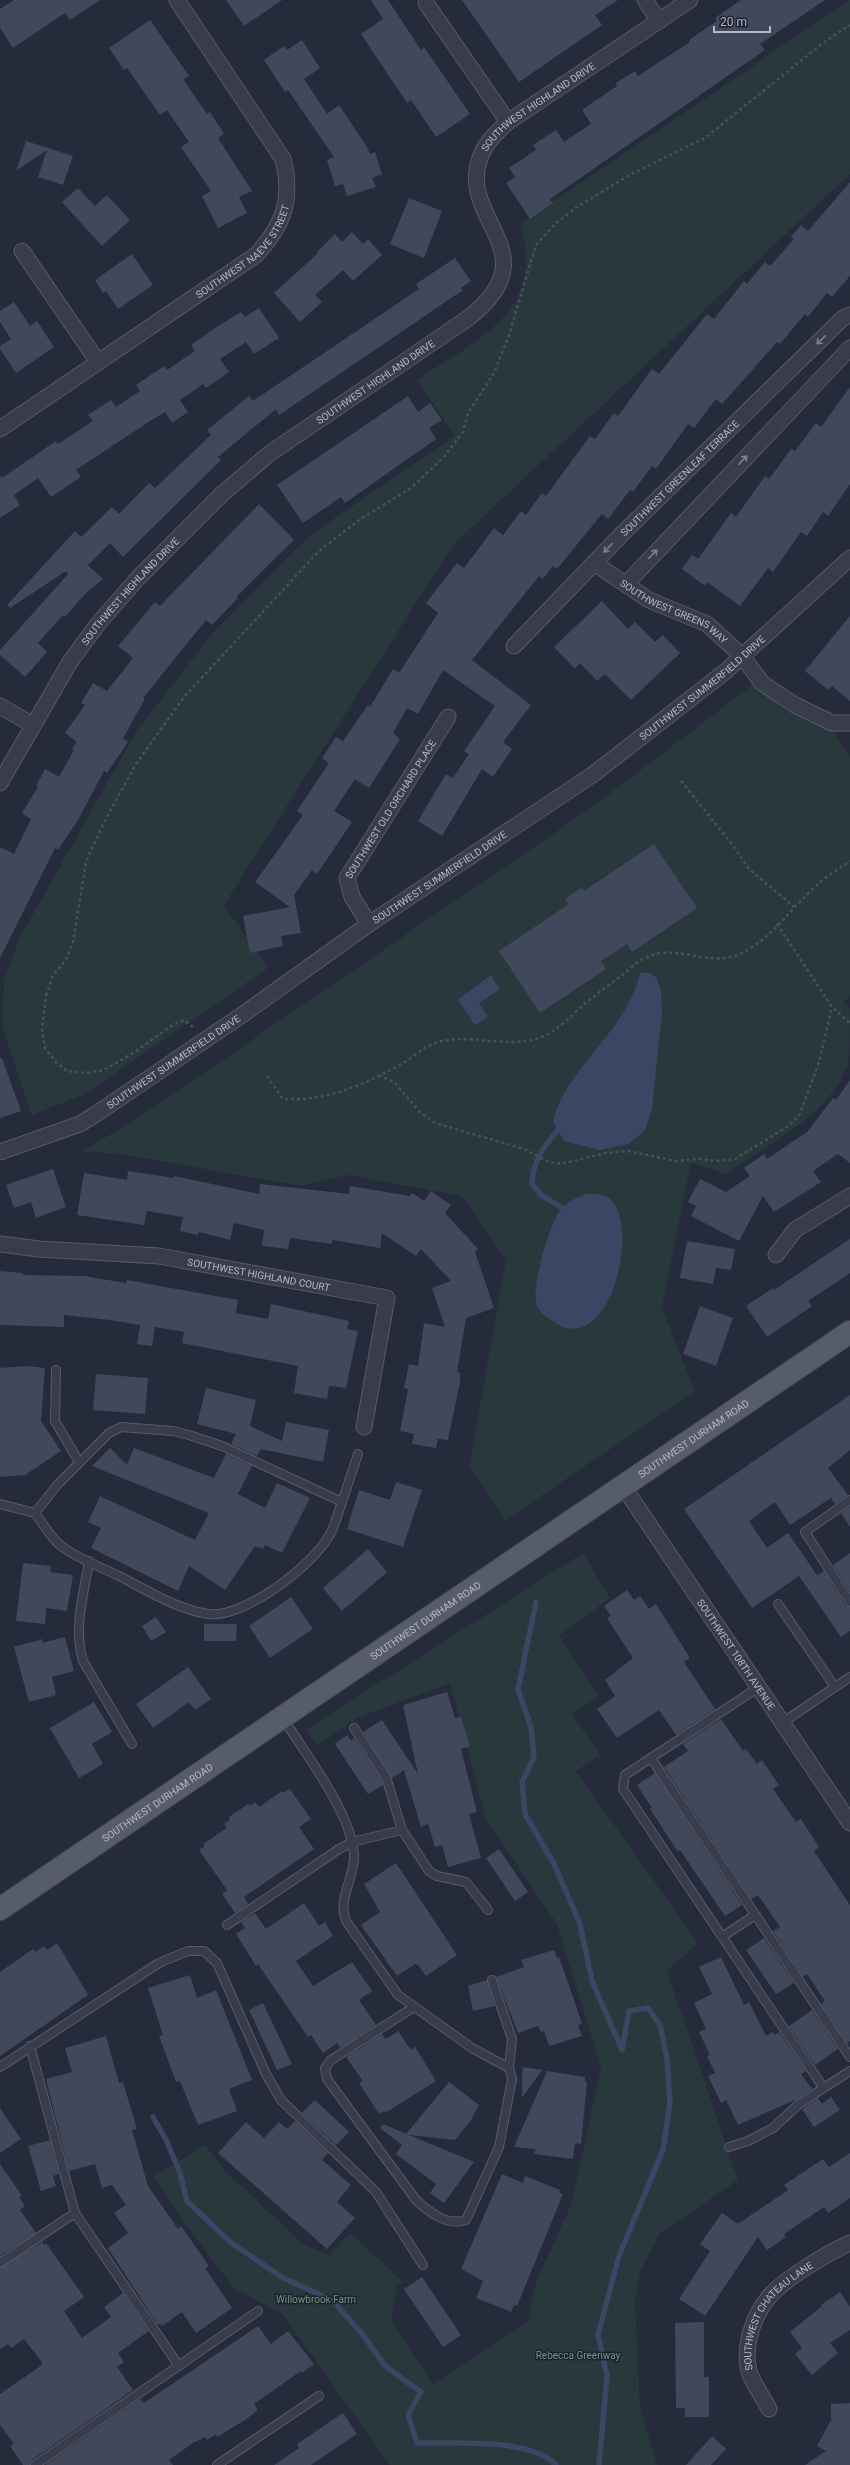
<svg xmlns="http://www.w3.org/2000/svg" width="850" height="2465" font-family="Roboto,sans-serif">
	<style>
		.green { fill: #28383d }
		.water { fill: #3c4563 }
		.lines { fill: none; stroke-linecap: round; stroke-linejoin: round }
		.stream { stroke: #3c4563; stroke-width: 5.5 }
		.building { fill: #42485b }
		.service-casing { stroke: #575b69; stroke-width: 10 }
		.minor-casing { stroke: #575b69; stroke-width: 17 }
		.primary-casing { stroke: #424654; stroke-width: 24 }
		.path { stroke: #455359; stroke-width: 2.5; stroke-dasharray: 3 3; stroke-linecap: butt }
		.service { stroke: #393d4b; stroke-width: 8 }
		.minor { stroke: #393d4b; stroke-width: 15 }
		.primary { stroke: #575c6b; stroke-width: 22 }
		.oneway { stroke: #7d818f }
		.labels { text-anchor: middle; stroke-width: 3; stroke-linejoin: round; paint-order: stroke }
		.street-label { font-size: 10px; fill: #b5b8c7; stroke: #1e2230 }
		.park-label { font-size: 10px; fill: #6e967e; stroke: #1e2230 }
	</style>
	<rect width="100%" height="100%" fill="#252b3b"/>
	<g class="green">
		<path d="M850,0V174L453,545L224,905L268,968L83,1095L31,1115L2,1025L4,980L20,937L137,730L213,633L313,533L455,436L417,380C478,339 547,311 520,224Z"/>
		<path d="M754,684L783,708L815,725L833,731L850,756V996L843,1002L850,1009C850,1027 850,1047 848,1064C833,1112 766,1146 726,1174L691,1163L662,1307L695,1392L505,1520L469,1467L506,1260L462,1196L348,1175L301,1186L127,1155L82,1151L132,1122L588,810Z"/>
		<path d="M583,1553L610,1598L559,1636L599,1697L572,1714L600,1755L576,1771L698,1943L667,1971L738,2180L660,2233L640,2272L635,2302L640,2406L657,2465H390L283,2315L234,2288L193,2234L153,2177L205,2145L227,2173L304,2245L328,2255L350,2233L403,2282L397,2286L391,2321L433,2385L528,2321L536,2282L571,2205L601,2068L557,1924L485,1817L450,1683L357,1718L317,1746L305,1730Z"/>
	</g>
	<g class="water">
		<path d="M640,973H649L656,977L661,991L662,1012L652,1109L645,1130L629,1144L600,1150L564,1141L553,1122C555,1115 557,1106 561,1099C585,1054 628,1024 640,973Z"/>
		<path d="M491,975L500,989L479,1003L488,1017L475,1025L458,1000Z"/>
		<path d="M586,1194C595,1194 607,1193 613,1202C639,1236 608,1354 557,1324C550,1319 540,1314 537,1306C530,1288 550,1221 562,1208C569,1201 578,1197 586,1194Z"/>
	</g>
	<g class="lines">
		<g class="stream">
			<path d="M558,1130C543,1147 533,1161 532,1184L541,1195L562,1208"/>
			<path d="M536,1602L518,1689L531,1727L534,1757L522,1782L525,1814L554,1864L580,1924L592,1981L622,2050L629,2011L648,2008L660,2025L667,2059L670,2103L663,2150L619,2256L598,2335L607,2376L599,2465"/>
			<path d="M153,2117L166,2140L180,2173L187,2201L230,2242L283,2278L332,2300L363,2335L385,2366L421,2392L408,2415L417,2443C455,2444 529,2437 556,2465"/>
		</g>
	</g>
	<g class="building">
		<path d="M14,0H100L70,20L65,13L13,48L0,28V9Z"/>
		<path d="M226,0H282L244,26Z"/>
		<path d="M371,0H388L421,50L424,47L470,114L436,137L411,100L407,103L361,34L383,19Z"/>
		<path d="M462,0H618L595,15L602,25L519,82Z"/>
		<path d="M741,0H825L760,44L765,50L550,199L553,203L530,219L506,183L515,177L509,168L536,150L533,145L556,130L564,142L591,124L582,110L617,86L616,83L635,71L638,76L690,42L689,40L717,21L715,18Z"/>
		<path d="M150,20L189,76L183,79L207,114L210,112L224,134L218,138L252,191L239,197L247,213L218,228L202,196L211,191L181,147L189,142L167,110L160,115L127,68L124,70L109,48Z"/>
		<path d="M302,40L320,68L304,79L327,114L339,105L367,147L370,154L375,152L382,174L372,178L376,187L347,196L343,184L335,186L327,160L334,157L288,90L285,92L264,60L284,46L287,50Z"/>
		<path d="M26,141L73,156L63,185L38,177L47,150L16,171Z"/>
		<path d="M850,182V276L832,297L827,293L808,317L805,314L780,344L777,342L722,404L716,399L694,428L688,424L656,469L652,466L633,492L630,490L608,519L602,514L557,569L553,566L543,579L539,576L472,660L531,705L503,742L512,749L493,777L482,769L442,836L418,821L446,774L453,778L469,754L464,751L495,706L443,670L418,714L407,708L393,733L400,739L369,788L355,779L334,811L352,822L317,874L312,870L294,895L301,933L281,936L283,946L250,953L243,916L290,907L255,882L303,815L297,811L329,763L322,758L336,737L343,741L368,705L370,707L393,669L399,673L438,613L426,603L457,563L464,568L494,528L503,535L521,511L526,515L542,493L546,496L590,436L595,439L614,413L618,416L652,369L659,374L707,314L714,319L744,281L747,284L765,262L770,266L794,239L791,237L801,225L808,231Z"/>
		<path d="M78,188L95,206L107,195L130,220L102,246L62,202Z"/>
		<path d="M409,198L442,211L424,258L390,244Z"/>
		<path d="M352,232L363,244L368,239L382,255L353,281L343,270L315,295L322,302L300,322L274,293L318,253L317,252L335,234L342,242Z"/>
		<path d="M132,254L153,285L118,309L106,291L103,293L95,280Z"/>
		<path d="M455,258L471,281L461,288L463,290L279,415L276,409L218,457L221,460L123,557L110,543L88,565L103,579L85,594L65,617L63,615L38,643L47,652L25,677L0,655V650L68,574L66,571L10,608L7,605L75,531L81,537L112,507L119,514L149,483L155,488L211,435L207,430L249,396L253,401L419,289L416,284Z"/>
		<path d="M14,302L30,326L37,321L54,347L16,373L0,349V346L11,339L0,322V311Z"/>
		<path d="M259,308L279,338L254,354L246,342L220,359L229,372L206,388L203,384L180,400L188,412L172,423L165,412L147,423L76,470L81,477L51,497L38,478L14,495L20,505L0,518V475L2,478L56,441L58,444L93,421L88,415L111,400L116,407L140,391L136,385L164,366L167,370L195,351L191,345L215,328L241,312L245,317Z"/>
		<path d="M850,387V484L828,516L823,512L807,536L801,532L773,572L768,568L740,606L707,582L705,586L682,569L692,555L698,559L731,513L736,517L765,476L769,479L791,449L795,451L816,423L821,427Z"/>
		<path d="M408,396L418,412L430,403L442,420L429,428L436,439L345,503L341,497L303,523L277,485Z"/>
		<path d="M259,504L294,540L237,596L238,598L212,625L206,620L143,698L145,699L123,738L128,742L107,773L104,771L78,820L58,850L55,848L0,958V847L14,854L31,819L22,813L38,787L36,786L45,769L59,777L74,750L72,748L77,742L65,733L85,705L81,703L93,683L107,691L133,658L118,646L155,602L160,606Z"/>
		<path d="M602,601L628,629L635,622L655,642L663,635L680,653L631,700L605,674L597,681L580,663L575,669L554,647Z"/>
		<path d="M850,616V701L832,686L828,690L805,671Z"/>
		<path d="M654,844L697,908L632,952L627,944L601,961L606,969L540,1013L499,951L569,904L565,899L581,888L584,891Z"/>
		<path d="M0,1058H2L21,1111L0,1118Z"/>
		<path d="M850,1080V1163L838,1154L813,1171L821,1182L774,1212L763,1196L739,1241L691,1216L696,1206L688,1202L700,1179L726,1192L750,1176L744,1168L764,1154L767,1159L807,1132L833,1098L836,1100Z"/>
		<path d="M53,1169L66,1207L36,1218L31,1202L14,1208L6,1185Z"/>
		<path d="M128,1171L174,1178V1176L259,1194L260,1184L349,1194L350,1186L410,1196L412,1193L424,1201L431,1191L451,1205L445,1213L478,1249L475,1252L494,1308L466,1318L457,1372L460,1373V1382L448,1440L438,1439L436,1448L412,1444L414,1434L400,1431L408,1389L404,1388L409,1364L418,1366L424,1323L445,1327L432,1288L451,1281L421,1249L416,1256L382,1233L380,1248L332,1240V1244L290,1238L288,1249L262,1246L264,1230L234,1223L230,1240L199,1232L198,1235L180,1231L183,1217L147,1211L144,1225L77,1215L84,1173L127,1180Z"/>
		<path d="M850,1239V1273L808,1301L812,1306L767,1337L746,1306L773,1288L774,1290Z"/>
		<path d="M687,1241L735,1249L731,1270L716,1268L713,1284L680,1278Z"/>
		<path d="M0,1271L23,1273V1275L84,1276L126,1283L127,1280L238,1300L236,1313L268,1319L271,1304L349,1321L347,1329L358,1331L346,1388L329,1386L327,1399L294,1393L298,1366L182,1343L184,1332L155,1327L152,1346L137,1344L140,1325L110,1320L64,1315V1327L0,1325Z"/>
		<path d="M700,1306L733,1318L716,1366L683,1354Z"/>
		<path d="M27,1366L45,1368L41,1421L61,1451L25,1475L0,1477V1368Z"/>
		<path d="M96,1374L148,1378L145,1414L93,1410Z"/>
		<path d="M206,1388L256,1400L250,1426L282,1441L286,1422L329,1430L323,1462L261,1449L257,1456L231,1444L236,1434L197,1424Z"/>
		<path d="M850,1395V1450L828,1468L848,1495L835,1504L831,1498L790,1525L775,1502L749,1521L767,1548L788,1533L817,1575L824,1571L845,1605L850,1607V1631L841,1637L799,1576L752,1608L684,1509Z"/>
		<path d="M110,1448L127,1465L134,1448L214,1478L226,1454L252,1466L238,1494L265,1508L277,1483L310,1498L282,1553L265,1545L263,1549L255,1546L225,1590L189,1566L178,1591L91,1548L101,1528L88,1522L100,1496L195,1540L209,1513L92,1466Z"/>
		<path d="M396,1482L422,1490L403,1547L347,1529L359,1490L390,1500Z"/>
		<path d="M850,1507V1527L841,1513Z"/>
		<path d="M368,1549L387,1572L342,1611L323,1588Z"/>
		<path d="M850,1553V1592L833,1565Z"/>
		<path d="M23,1563L51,1566L50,1572L73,1575L67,1611L46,1608L45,1624L16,1621Z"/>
		<path d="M627,1590L634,1600L640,1596L649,1609L656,1604L690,1658L684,1662L715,1709L676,1735L659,1710L617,1738L597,1709L615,1696L605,1680L633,1658L607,1618L611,1616L604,1606Z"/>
		<path d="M291,1597L313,1629L270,1658L249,1626Z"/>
		<path d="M156,1617L166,1632L151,1641L142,1626Z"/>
		<path d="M204,1624H237L236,1641H204Z"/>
		<path d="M65,1637L74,1671L52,1677L56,1695L29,1702L14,1647L43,1639L42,1643Z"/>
		<path d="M188,1667L211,1699L195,1710L189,1702L153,1728L136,1704Z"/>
		<path d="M447,1692L455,1718L461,1717L470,1746L461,1749L477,1812L469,1814L481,1858L448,1867L442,1845L435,1847L428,1824L421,1827L404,1770L392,1778L363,1732L382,1720L418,1774L403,1705Z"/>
		<path d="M94,1702L112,1732L92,1744L103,1764L79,1778L50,1728Z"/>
		<path d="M721,1719L743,1751L746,1749L757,1764L762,1760L779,1785L773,1789L796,1822L801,1819L819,1847L814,1851L850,1905V2041L847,2043L821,2004L825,2001L807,1974L803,1977L773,1931L780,1927L758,1895L751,1899L664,1767L688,1751L683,1744Z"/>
		<path d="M347,1735L351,1741L354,1738L381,1779L383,1785L368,1794L335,1744Z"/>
		<path d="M655,1773L742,1905L725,1916L680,1850L678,1852L650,1809L652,1808L637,1785Z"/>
		<path d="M290,1789L311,1819L299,1827L314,1849L244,1897L248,1904L235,1913L222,1894L227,1890L199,1850L205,1846L203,1844L227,1828L224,1824L230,1820L229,1817L248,1804L250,1806L255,1802L259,1807L282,1791L283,1793Z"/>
		<path d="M499,1849L528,1892L515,1901L486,1858Z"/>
		<path d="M396,1863L457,1955L426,1976L418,1965L415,1964L397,1976L361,1925L380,1912L364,1884Z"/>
		<path d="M304,1903L319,1926L325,1922L333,1936L296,1961L313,1986L352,1962L372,1991L359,2000L376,2025L340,2048L337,2043L323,2053L311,2035L308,2037L258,1964L256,1966L236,1934L245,1928L241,1922L255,1913L266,1929Z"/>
		<path d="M764,1938L794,1983L776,1994L746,1950Z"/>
		<path d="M57,1943L88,1995L0,2056V1972L33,1949L35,1952L44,1946L47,1950Z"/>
		<path d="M554,1950L557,1958L559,1957L574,2000L582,2024L578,2025L582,2036L549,2046L544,2031L541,2032L538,2026L518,2033L496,1977L524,1967L521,1960Z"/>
		<path d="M721,1957L744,2005L749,2002L766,2036L773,2032L775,2035L779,2032L806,2071L801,2074L812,2089L795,2100L738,2125L726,2100L721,2103L708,2076L715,2073L707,2056L710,2055L699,2032L706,2029L694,2003L712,1994L699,1967Z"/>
		<path d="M190,1975L197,1998L216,1990L252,2080L229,2089L237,2111L198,2125L180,2081L176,2082L159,2036L163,2035L148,1988Z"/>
		<path d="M487,1980L495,2006L473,2011L468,1986Z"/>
		<path d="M263,2003L292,2064L277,2070L249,2010Z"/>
		<path d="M812,2010L838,2049L815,2065L789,2026Z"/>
		<path d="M398,2031L411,2050L415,2047L436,2081L385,2113L384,2111L379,2114L359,2083L363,2081L346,2057L382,2034L386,2039Z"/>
		<path d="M106,2036L119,2083L123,2082L137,2129L132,2130L148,2186L178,2229L181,2226L209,2266L205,2268L232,2308L196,2333L182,2312L162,2326L160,2324L158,2325L108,2248L128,2233L114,2213L126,2205L112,2185L102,2188L95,2164L69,2171L46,2079L72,2072L65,2048Z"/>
		<path d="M523,2067L542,2070L522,2098V2076Z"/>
		<path d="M547,2071L585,2077V2081L587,2082L581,2144L575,2143L573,2159L534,2154L536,2149L514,2147Z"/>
		<path d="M449,2082L479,2105L471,2120L455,2140L409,2135L474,2162L444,2203L430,2193L436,2184L396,2154L402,2145L380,2128L383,2124L406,2134Z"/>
		<path d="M831,2097L840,2110L814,2127L802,2109L818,2098L822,2104Z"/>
		<path d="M315,2100L349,2132L336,2145L302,2113Z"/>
		<path d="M0,2108L21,2139L0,2153Z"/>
		<path d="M295,2121L328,2153L322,2160L351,2185L337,2202L355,2218L327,2249L218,2153L246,2122L264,2138L279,2122L287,2129Z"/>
		<path d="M50,2140L59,2174L53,2176L56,2186L41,2191L28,2146Z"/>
		<path d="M850,2153V2198L828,2213L824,2207L784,2234L786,2237L767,2250L758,2237L705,2316L679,2299L710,2251L700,2244L722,2213L738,2224L788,2190L784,2185L823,2159L829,2167Z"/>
		<path d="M0,2164L22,2196L19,2197L25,2206L20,2210L36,2233L0,2256Z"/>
		<path d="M502,2174L523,2183L525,2176L560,2190L559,2193L563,2194L517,2306L514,2305L511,2312L476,2298L483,2281L461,2269Z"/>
		<path d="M42,2242L44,2245L46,2243L84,2297L64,2311L82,2338L111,2317L104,2307L123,2293L149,2331L118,2353L124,2362L117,2367L133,2390L32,2460L30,2465H23L10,2446L14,2444L0,2425V2394L42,2365L41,2361L24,2339L11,2348L8,2344L0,2349V2268Z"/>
		<path d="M422,2277L461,2335L443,2347L404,2289Z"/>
		<path d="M840,2292L850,2307V2330L830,2343L838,2353L812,2375L795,2354L802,2348L790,2332L822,2306L821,2305Z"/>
		<path d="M704,2322V2377H709V2417H685V2408H676L675,2323Z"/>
		<path d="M258,2326L271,2344L288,2331L314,2364L302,2373L301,2371L254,2404L258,2410L245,2420L217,2437L216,2434L207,2440L205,2437L193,2443L169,2460L173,2465H45L140,2399L144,2403Z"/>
		<path d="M850,2403V2465H805L826,2451L817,2446L831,2420V2404Z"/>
		<path d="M343,2413L357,2434L311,2465H274L299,2448L297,2444Z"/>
		<path d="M712,2436L726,2449L711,2465H686Z"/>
	</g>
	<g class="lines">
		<g class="service-casing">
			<g id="service">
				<path d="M56,1370L55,1421L79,1462"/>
				<path d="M850,1500L805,1532L850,1602"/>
				<path d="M342,1502L358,1454"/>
				<path d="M0,1504L35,1513C44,1525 52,1540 64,1548C81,1560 103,1568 121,1577C148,1591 177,1609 208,1614C243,1619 312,1566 329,1536C335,1526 338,1513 342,1502L222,1446L189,1435L173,1431L121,1427L109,1433L58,1484L35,1513"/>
				<path d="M89,1561C84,1594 73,1628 83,1661L132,1744"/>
				<path d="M778,1604L835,1687"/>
				<path d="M759,1687L625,1775L623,1789L823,2087"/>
				<path d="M283,1718C306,1755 351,1812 354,1855C355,1878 337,1898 346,1921L398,1995L472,2048L509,2068"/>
				<path d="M782,1723L850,1677"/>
				<path d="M354,1728L386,1777L402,1830L429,1871L437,1876L466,1882L488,1910"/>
				<path d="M651,1758L850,2057"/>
				<path d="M227,1925L339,1849L352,1842L402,1830"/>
				<path d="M722,1937L755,1915"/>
				<path d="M414,2007L331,2060L325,2068L327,2079L416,2200C430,2213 447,2226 466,2220L499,2147L512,2079L509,2068L512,2039L492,1980"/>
				<path d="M0,2067L159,1963L188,1951H204L217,1963L266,2074L281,2100L376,2192L423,2265"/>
				<path d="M729,2147L748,2141L773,2128L799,2104L850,2071"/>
				<path d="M75,2213L179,2366"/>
				<path d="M0,2263L75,2213L30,2046"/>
				<path d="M35,2465L258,2311"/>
				<path d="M217,2465L319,2396"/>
			</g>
		</g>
		<g class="minor-casing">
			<g id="minor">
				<path d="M645,0L659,21"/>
				<path d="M426,3L508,122"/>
				<path d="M22,251L98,362"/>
				<path id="s1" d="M0,429L256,255C284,225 293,199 283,159L177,0"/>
				<path id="s2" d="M594,563L649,600L707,624L742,656L762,683L795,705L832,723H850"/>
				<path d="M627,583L850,348"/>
				<path id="s3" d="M514,646L623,533L843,318L850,315"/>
				<path d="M0,706L33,725"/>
				<path id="s4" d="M0,783L70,662L97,625L138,578L222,494L269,454L467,319C553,253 457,221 480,158C485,143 497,132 508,122L690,0"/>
				<path id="s5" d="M369,924L352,897L347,878L448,717"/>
				<path id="s6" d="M0,1152L80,1124L96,1114L242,1015L369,924L595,773L726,671L850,558"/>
				<path id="s7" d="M0,1244L39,1249L159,1256L387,1298L364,1427"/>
				<path d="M776,1255L795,1230L850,1196"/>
				<path id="s8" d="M623,1486L850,1823"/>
				<path id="s9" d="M769,2409C763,2397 753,2384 749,2371C743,2346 753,2316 769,2297C785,2278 828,2253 850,2243"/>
			</g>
		</g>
		<g class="primary-casing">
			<g id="primary">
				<path id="s10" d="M0,1909L850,1332"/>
			</g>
		</g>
		<g class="path">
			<path d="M681,781L732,844L749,869L794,907"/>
			<path d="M777,924L832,1007L850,1023"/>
			<path d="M193,1027L184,1020L171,1026L135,1052L104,1070L85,1073L67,1071L56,1062L45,1048L42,1029L46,996L53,975L66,960L73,942L86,862L104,822L136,764L184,697L319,551L362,518L411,488L443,458L463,432L468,413L494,373L509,335L536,245L555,224L577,207L633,173L705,138L823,43L850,25"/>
			<path d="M379,1075L394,1082L420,1112L435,1123L524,1149L549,1162L561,1164L606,1153L628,1151L676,1161L698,1159L718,1161L735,1159L790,1125L800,1114L819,1062L832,1007"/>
			<path d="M267,1076L283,1099C325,1102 367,1084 403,1063C415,1056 424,1046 438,1042C476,1032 518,1054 553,1031C565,1023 576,1011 587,1002C600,991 613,982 626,972C632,967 639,960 647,957C678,943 711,969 742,953C771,939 792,907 816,886C826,876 839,869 850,861"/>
		</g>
		<use href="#service" class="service"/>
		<use href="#minor" class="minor"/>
		<use href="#primary" class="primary"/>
	</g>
	<defs><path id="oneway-shaft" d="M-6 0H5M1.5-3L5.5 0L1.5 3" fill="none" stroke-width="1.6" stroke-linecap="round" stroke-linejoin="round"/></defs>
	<g class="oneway">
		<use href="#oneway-shaft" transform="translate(821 340) rotate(136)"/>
		<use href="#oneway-shaft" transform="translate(743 460) rotate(-46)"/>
		<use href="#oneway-shaft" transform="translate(608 548) rotate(135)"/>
		<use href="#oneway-shaft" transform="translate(653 554) rotate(-46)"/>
	</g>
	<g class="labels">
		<g class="street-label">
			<text dy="4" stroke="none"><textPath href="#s4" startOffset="927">SOUTHWEST HIGHLAND DRIVE</textPath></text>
			<text dy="4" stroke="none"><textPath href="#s1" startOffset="303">SOUTHWEST NAEVE STREET</textPath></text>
			<text dy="4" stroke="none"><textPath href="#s4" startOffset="557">SOUTHWEST HIGHLAND DRIVE</textPath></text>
			<text dy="4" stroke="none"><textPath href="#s3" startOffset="236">SOUTHWEST GREENLEAF TERRACE</textPath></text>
			<text dy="4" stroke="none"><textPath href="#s4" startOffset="233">SOUTHWEST HIGHLAND DRIVE</textPath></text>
			<text dy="4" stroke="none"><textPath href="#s2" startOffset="94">SOUTHWEST GREENS WAY</textPath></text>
			<text dy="4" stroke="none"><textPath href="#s6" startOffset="845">SOUTHWEST SUMMERFIELD DRIVE</textPath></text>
			<text dy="4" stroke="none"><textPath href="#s5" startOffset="133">SOUTHWEST OLD ORCHARD PLACE</textPath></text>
			<text dy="4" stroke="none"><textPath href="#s6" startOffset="521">SOUTHWEST SUMMERFIELD DRIVE</textPath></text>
			<text dy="4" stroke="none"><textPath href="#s6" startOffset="197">SOUTHWEST SUMMERFIELD DRIVE</textPath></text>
			<text dy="4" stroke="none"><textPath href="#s7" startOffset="261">SOUTHWEST HIGHLAND COURT</textPath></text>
			<text dy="4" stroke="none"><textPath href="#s10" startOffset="838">SOUTHWEST DURHAM ROAD</textPath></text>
			<text dy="4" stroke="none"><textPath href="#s10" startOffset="514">SOUTHWEST DURHAM ROAD</textPath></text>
			<text dy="4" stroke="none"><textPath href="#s8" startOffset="203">SOUTHWEST 108TH AVENUE</textPath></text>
			<text dy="4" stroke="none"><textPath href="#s10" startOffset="190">SOUTHWEST DURHAM ROAD</textPath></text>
			<text dy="4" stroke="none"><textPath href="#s9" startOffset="110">SOUTHWEST CHATEAU LANE</textPath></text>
		</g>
		<g class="park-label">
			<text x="316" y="2303">Willowbrook Farm</text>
			<text x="578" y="2359">Rebecca Greenway</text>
		</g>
	</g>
	<path d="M714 26v6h56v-6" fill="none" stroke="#b5b8c7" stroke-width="2"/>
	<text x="720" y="26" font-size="12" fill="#b5b8c7" stroke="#1e2230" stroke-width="3" paint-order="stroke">20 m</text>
</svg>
